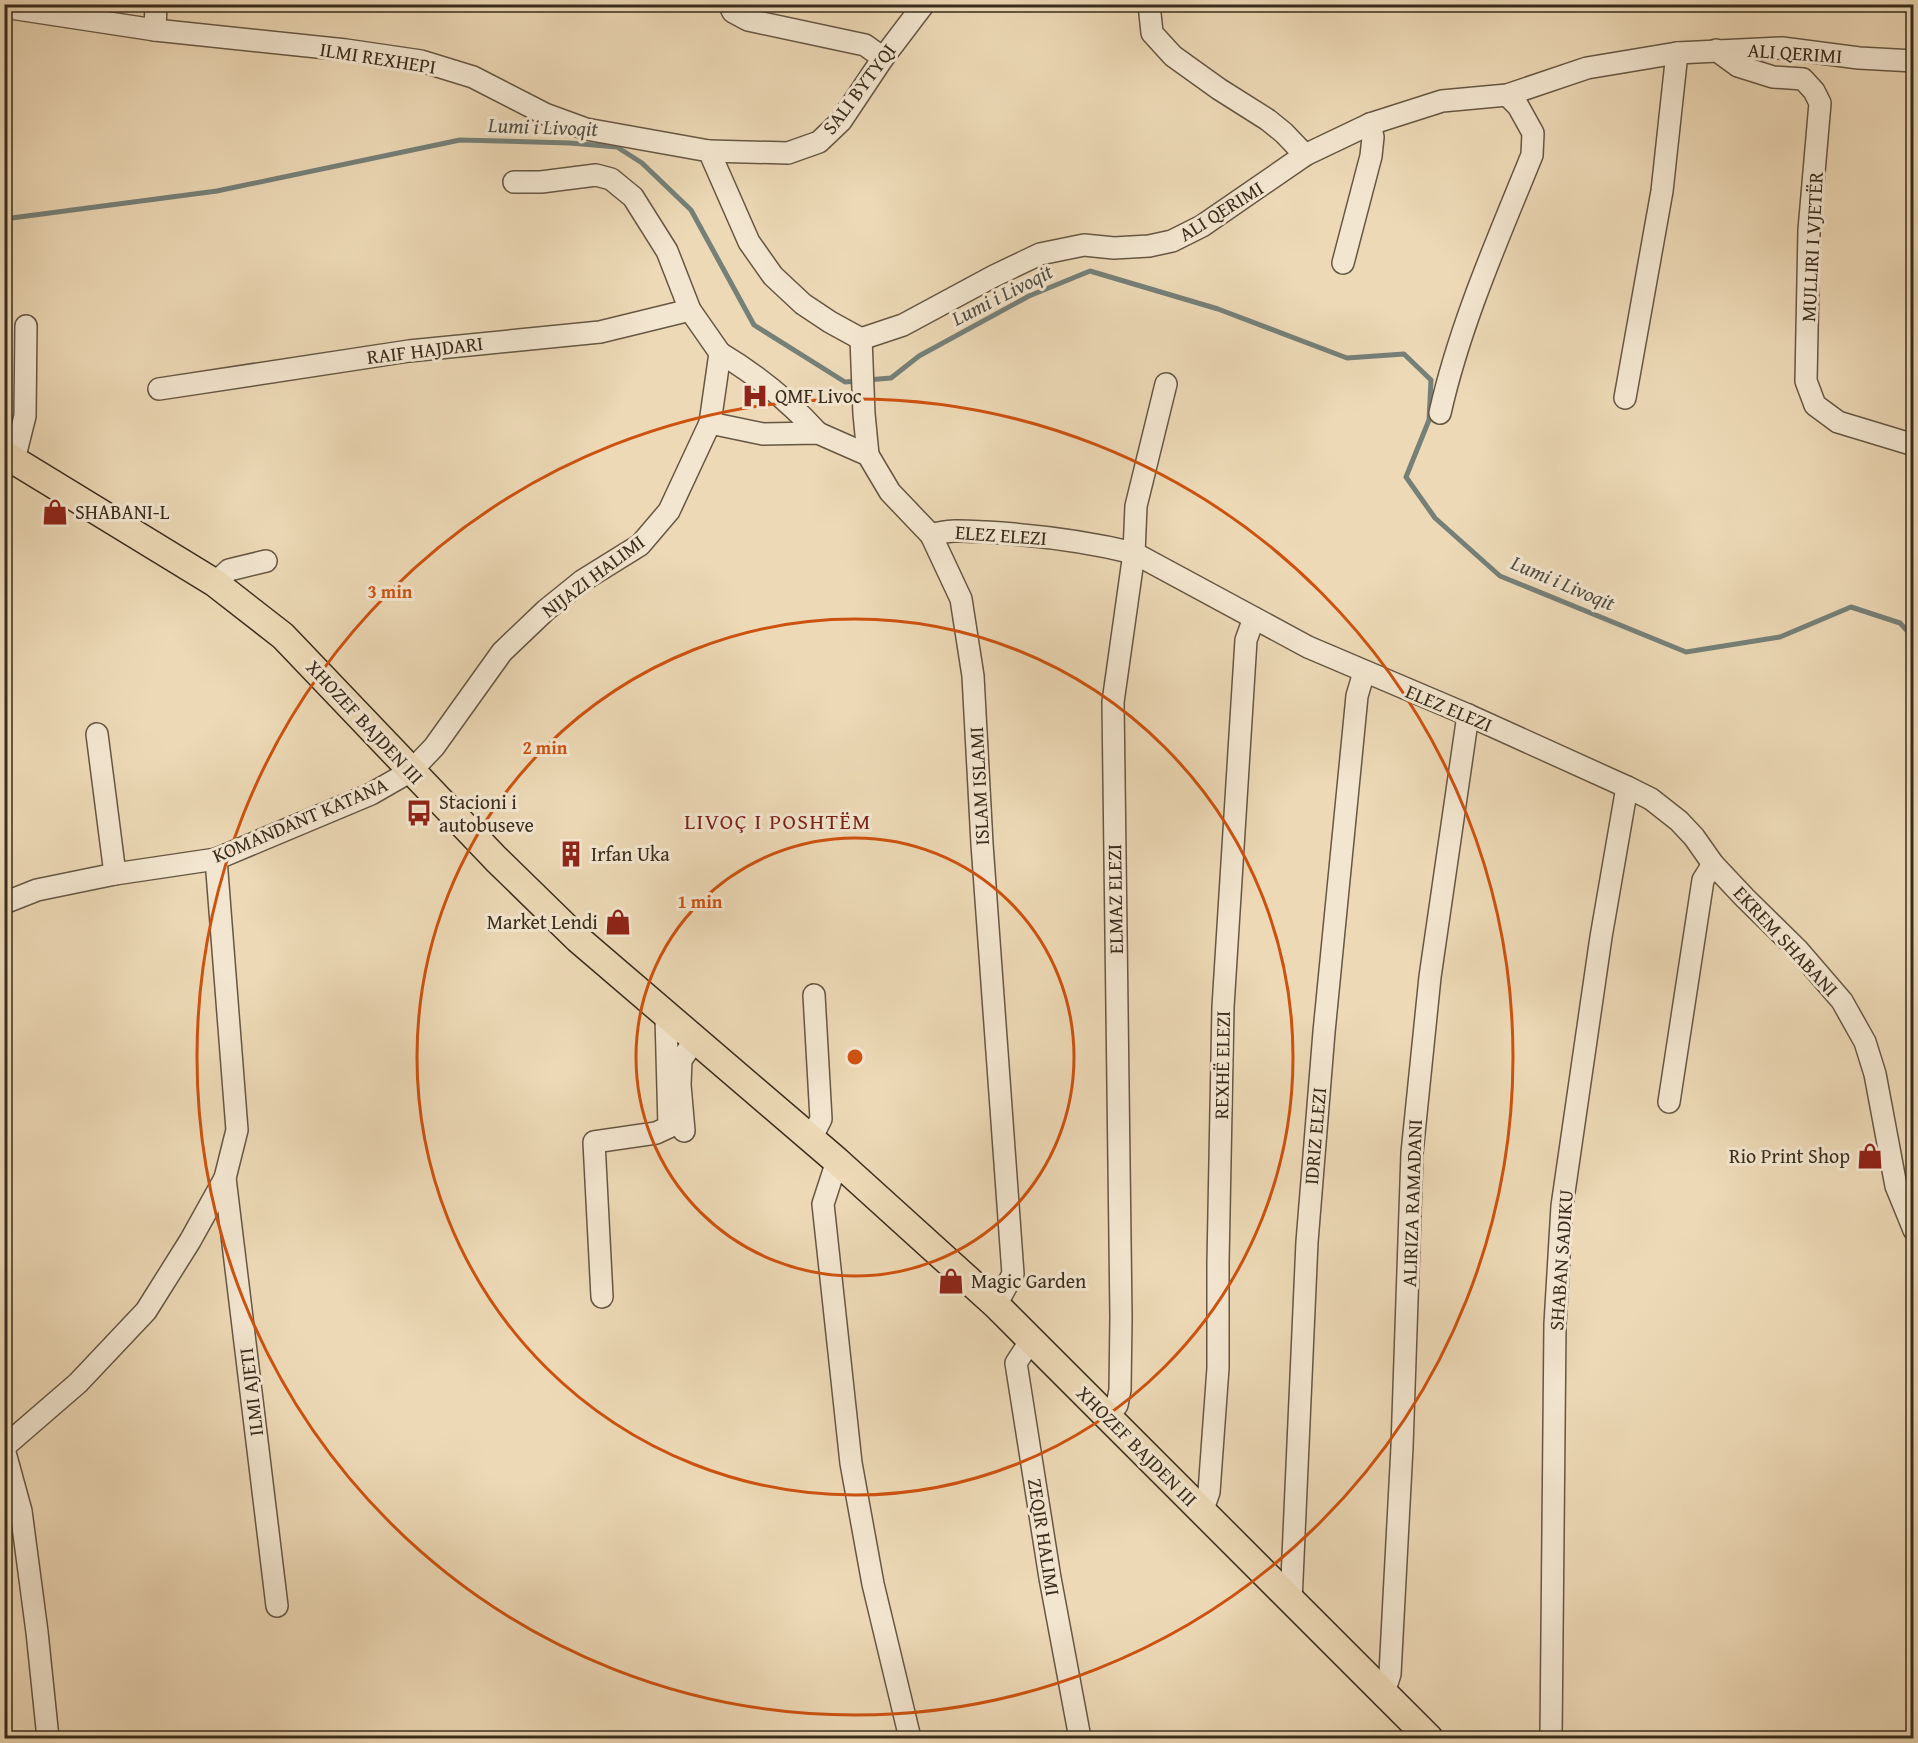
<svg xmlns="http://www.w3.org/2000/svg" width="1918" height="1743" font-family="'Gentium Book Plus',serif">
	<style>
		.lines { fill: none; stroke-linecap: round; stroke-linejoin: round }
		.stream { stroke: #758079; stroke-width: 5 }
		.minor-casing { stroke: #665743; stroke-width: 24 }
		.major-casing { stroke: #392c1d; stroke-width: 30 }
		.minor { stroke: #f3e6d0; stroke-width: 21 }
		.major { stroke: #edd9b6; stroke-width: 27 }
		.ring { fill: none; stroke: #ce520f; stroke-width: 3 }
		.labels { text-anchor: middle; stroke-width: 6; stroke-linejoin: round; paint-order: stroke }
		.street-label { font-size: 20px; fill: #392c1d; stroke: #f3e6d0 }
		.poi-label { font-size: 20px; fill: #392c1d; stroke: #f3e6d0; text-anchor: start }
		.water-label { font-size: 21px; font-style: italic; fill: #524f44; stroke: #f3e6d0 }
		.quarter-label { font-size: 22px; letter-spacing: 1.5px; fill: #7a1f14; stroke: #f3e6d0 }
		.centre { fill: #ce520f; stroke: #f3e6d0; stroke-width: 3 }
		.ring-label { font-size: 18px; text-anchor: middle; font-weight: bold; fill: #ce520f; stroke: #f3e6d0; stroke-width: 6; stroke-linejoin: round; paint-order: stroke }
	</style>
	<rect width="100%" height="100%" fill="#edd9b6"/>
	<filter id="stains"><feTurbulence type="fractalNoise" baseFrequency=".00333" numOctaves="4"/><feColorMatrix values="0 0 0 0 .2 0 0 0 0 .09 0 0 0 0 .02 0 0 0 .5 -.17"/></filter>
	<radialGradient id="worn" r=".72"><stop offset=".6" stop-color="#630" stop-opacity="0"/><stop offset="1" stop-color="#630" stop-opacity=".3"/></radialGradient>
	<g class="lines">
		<g class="stream">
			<path d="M4,219L217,191L460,140L570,143L617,147L642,163L691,210L754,325L845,382L858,381"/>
			<path d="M867,380L891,378L919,356L1029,296L1090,271L1218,309L1347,358L1404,354L1431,380L1429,420L1406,477L1435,518L1500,576L1686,652L1780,637L1851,607L1900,623L1914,638"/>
		</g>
		<g class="minor-casing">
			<g id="minor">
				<path d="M729,4L733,12L748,20L865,45L883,58"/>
				<path d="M1149,4L1152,33L1173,56L1219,89L1268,120L1284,133L1305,155"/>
				<path d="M4,7L155,30L346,50L421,61L473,77L545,114L586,129L709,151L749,242L773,276L803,304L830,322L861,339"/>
				<path d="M155,30L156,4"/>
				<path d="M1716,50L1738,66L1773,77L1803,79L1814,91L1820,103L1809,230L1806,381L1815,405L1838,422L1914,445"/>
				<path d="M709,151L788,153L819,142L841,121L883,58L924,4"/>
				<path d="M1343,263L1371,156L1373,137L1370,124"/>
				<path d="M861,339L903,325L994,276L1040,254L1084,245L1114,248L1149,246L1172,241L1202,226L1305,155L1370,124L1442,101L1507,95L1587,68L1677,53L1782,48L1859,58L1914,61"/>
				<path d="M861,339L864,414L868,455"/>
				<path d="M720,353C757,375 789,401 818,433"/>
				<path d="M159,389L409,351L600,332L690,310"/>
				<path d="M1625,398L1662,191L1677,53"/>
				<path d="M1440,413C1460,324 1498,239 1532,155L1533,133L1518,106L1507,95"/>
				<path d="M710,423L763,434L818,433L868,455L890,492L931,535L961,599L973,676L982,844L1013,1274L996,1305"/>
				<path d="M14,460L25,416L26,326"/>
				<path d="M931,535C949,529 967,531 986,532C1036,535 1085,541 1134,553L1308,647L1468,715L1627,787L1651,799L1679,821L1694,837L1713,864L1745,898L1798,950L1842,1001L1865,1042L1875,1074L1896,1186L1914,1230"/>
				<path d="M215,583L229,570L266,561"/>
				<path d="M97,734L115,874"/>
				<path d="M4,903L37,890L115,874L216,859L371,794L411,771L434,747L502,652L546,610L582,581L640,545L669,511L710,423L720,353L690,310L667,251L633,197L611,179L596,175L541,182H514"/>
				<path d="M1669,1102L1703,880L1713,864"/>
				<path d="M684,1131L680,1085L681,1060L695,1040"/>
				<path d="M811,1139L821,1119L814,995"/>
				<path d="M837,1161L823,1204L851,1463L873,1584L910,1738"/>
				<path d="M225,1178L277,1606"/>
				<path d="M602,1297L594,1142L656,1133L669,1127L666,1017"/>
				<path d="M1031,1340L1016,1363L1050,1578L1080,1738"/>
				<path d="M1108,1416L1117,1405L1120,1390L1121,1317L1113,702L1134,553L1136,506L1166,384"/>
				<path d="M4,1447L78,1383L146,1311L190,1241L225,1178L237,1130L216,859"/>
				<path d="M4,1449L21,1511L37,1632L48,1738"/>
				<path d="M1202,1512L1209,1492L1218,1368V1263L1223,1007L1246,640L1254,618"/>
				<path d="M1291,1602L1307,1242L1324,1032L1357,696L1364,672"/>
				<path d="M1384,1693L1390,1674L1402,1447L1412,1153L1430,977L1468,715"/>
				<path d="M1551,1738L1555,1324L1562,1206L1601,937L1627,787"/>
			</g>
		</g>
		<g class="major-casing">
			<path id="major" d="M4,454L215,583L283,636L496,859L578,939L837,1161L996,1305L1429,1738"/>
		</g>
		<use href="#minor" class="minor"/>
		<use href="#major" class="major"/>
	</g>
	<g class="ring">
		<circle cx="855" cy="1057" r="219"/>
		<circle cx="855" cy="1057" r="438"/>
		<circle cx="855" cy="1057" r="658"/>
	</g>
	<defs>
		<g id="hospital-bare" transform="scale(2.07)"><path d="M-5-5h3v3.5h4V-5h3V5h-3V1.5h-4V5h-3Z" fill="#8f2418" stroke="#f3e6d0" stroke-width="2.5" paint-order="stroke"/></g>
		<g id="shop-bare" transform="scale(2.07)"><path d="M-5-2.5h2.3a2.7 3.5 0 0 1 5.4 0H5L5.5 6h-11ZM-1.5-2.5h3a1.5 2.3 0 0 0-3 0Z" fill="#8f2418" stroke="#f3e6d0" stroke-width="2.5" paint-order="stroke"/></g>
		<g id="bus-bare" transform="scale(2.07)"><path d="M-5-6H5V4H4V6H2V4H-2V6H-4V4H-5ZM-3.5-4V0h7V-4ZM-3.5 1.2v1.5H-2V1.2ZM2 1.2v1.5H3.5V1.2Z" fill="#8f2418" stroke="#f3e6d0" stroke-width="2.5" paint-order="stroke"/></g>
		<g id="building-bare" transform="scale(2.07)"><path d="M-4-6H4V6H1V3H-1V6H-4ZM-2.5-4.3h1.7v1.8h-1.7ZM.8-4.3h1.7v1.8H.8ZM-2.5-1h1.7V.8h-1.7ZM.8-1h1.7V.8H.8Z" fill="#8f2418" stroke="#f3e6d0" stroke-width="2.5" paint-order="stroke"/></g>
	</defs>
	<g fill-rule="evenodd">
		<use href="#hospital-bare" x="755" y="396"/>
		<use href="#shop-bare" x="55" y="512"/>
		<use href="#bus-bare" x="419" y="813"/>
		<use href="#building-bare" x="571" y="854"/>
		<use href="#shop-bare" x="618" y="922"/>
		<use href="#shop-bare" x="1870" y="1156"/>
		<use href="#shop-bare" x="951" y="1281"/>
	</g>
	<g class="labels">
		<g class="street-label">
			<text transform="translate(1795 53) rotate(4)" y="7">ALI QERIMI</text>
			<text transform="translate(378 58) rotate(9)" y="7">ILMI REXHEPI</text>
			<text transform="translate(859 89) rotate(-53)" y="7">SALI BYTYQI</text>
			<text transform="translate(1221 211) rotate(-32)" y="7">ALI QERIMI</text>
			<text transform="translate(1812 247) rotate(-87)" y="7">MULLIRI I VJETËR</text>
			<text transform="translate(425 350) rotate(-7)" y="7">RAIF HAJDARI</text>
			<text transform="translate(1001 535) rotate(4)" y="7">ELEZ ELEZI</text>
			<text transform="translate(593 576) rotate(-37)" y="7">NIJAZI HALIMI</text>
			<text transform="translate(1449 708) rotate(23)" y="7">ELEZ ELEZI</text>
			<text transform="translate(365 722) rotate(47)" y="7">XHOZEF BAJDEN III</text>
			<text transform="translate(979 786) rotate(-93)" y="7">ISLAM ISLAMI</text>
			<text transform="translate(300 820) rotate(-23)" y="7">KOMANDANT KATANA</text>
			<text transform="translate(1115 899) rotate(-91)" y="7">ELMAZ ELEZI</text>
			<text transform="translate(1786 941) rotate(47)" y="7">EKREM SHABANI</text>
			<text transform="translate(1222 1065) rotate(-89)" y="7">REXHË ELEZI</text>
			<text transform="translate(1315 1136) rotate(-85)" y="7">IDRIZ ELEZI</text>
			<text transform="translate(1412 1203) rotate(-88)" y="7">ALIRIZA RAMADANI</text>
			<text transform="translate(1561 1260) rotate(-86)" y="7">SHABAN SADIKU</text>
			<text transform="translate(251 1392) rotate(-97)" y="7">ILMI AJETI</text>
			<text transform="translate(1137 1446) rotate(45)" y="7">XHOZEF BAJDEN III</text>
			<text transform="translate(1044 1537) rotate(81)" y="7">ZEQIR HALIMI</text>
		</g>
		<g class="poi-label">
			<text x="775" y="403">QMF Livoc</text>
			<text x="75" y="519">SHABANI-L</text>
			<text x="439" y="809">Stacioni i<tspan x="439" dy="23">autobuseve</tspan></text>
			<text x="591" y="861">Irfan Uka</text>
			<text x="598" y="929" text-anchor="end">Market Lendi</text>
			<text x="1850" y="1163" text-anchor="end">Rio Print Shop</text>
			<text x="971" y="1288">Magic Garden</text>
		</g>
		<g class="water-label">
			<text transform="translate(543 127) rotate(2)" y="7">Lumi i Livoqit</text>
			<text transform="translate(1002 295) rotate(-27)" y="7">Lumi i Livoqit</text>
			<text transform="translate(1563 583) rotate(23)" y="7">Lumi i Livoqit</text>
		</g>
		<g class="quarter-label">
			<text x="778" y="829">LIVOÇ I POSHTËM</text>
		</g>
	</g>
	<circle cx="855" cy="1057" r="9" class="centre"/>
	<g class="ring-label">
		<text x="390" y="598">3 min</text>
		<text x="545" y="754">2 min</text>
		<text x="700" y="908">1 min</text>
	</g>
	<rect width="1918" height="1743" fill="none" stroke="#edd9b6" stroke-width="24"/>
	<rect x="6" y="6" width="1906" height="1731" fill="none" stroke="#392c1d" stroke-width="3"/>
	<rect x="12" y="12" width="1894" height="1719" fill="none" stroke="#392c1d" stroke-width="1.5"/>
	<rect width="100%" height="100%" filter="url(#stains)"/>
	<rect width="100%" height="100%" fill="url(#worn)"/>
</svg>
